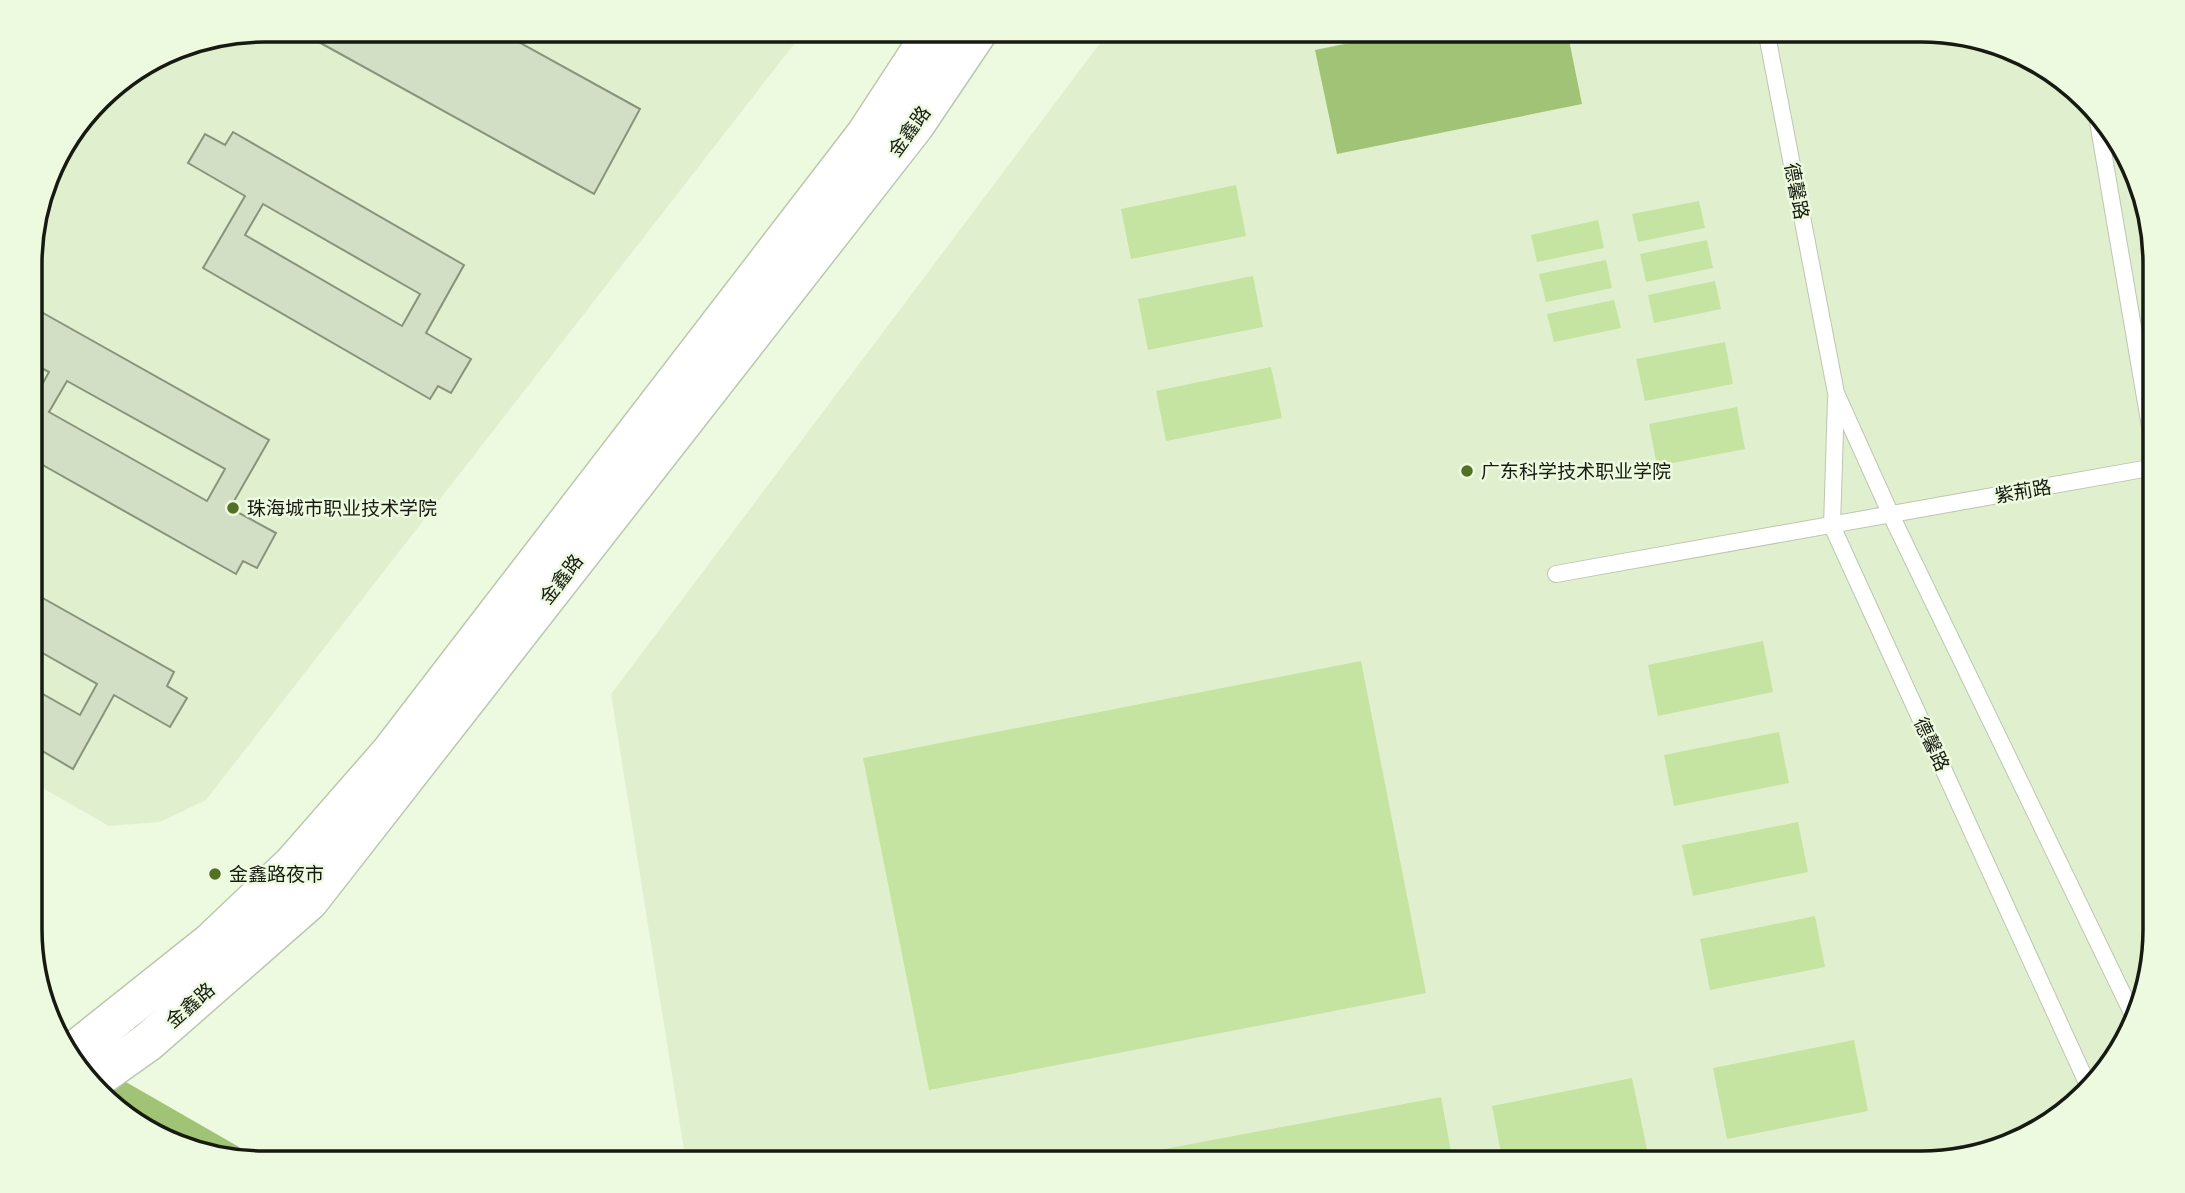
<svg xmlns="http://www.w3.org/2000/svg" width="2185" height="1193" font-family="'Work Sans','Noto Sans SC',sans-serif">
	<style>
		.built { fill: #e0f0cf }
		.green { fill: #c5e3a1 }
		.water { fill: #a1c376 }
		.building { fill: #d2dfc5; stroke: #87937b; stroke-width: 2; fill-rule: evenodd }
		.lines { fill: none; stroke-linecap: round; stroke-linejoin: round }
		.lane-casing { stroke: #bbc7ae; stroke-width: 18 }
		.secondary-casing { stroke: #bbc7ae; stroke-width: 41 }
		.lane { stroke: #fff; stroke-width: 16 }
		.secondary { stroke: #fff; stroke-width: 38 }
		.poi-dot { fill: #537025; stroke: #eefae0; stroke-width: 2.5 }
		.labels { text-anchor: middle; stroke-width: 5; stroke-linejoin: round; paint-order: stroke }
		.street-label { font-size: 19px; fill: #161a11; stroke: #eefae0 }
		.poi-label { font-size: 19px; fill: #161a11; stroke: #eefae0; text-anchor: start }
		.rim { fill: none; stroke: #161a11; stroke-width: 3.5 }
	</style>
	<rect width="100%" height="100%" fill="#eefae0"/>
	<g class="built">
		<path d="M264,30H805L206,800L160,822L109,826L32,782V234L54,160L109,88L175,47Z"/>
		<path d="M1110,30H1922L2038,61L2116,134L2155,248V944L2124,1046L2039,1132L1936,1163H697L685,1156L611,694Z"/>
	</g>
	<g class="green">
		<path d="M1236,185L1246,236L1131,259L1121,209Z"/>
		<path d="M1699,201L1705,228L1638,242L1632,214Z"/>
		<path d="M1598,220L1604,248L1537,262L1531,235Z"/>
		<path d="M1707,240L1713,268L1646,282L1640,254Z"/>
		<path d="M1606,260L1612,288L1546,302L1539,274Z"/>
		<path d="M1253,276L1263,327L1148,350L1138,299Z"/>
		<path d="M1715,281L1721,309L1654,323L1648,295Z"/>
		<path d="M1614,300L1621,328L1554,342L1547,314Z"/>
		<path d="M1725,342L1733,384L1645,401L1636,359Z"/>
		<path d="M1271,367L1282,418L1166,441L1156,391Z"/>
		<path d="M1737,407L1745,449L1657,466L1649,424Z"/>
		<path d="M1763,641L1773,692L1658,716L1648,665Z"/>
		<path d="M1361,661L1426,993L929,1090L863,758Z"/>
		<path d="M1779,732L1789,783L1674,806L1664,755Z"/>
		<path d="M1798,822L1808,872L1693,896L1682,845Z"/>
		<path d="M1815,916L1825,967L1710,990L1700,939Z"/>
		<path d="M1854,1040L1868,1111L1727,1139L1713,1068Z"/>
		<path d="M1632,1078L1647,1149L1577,1163H1503L1492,1106Z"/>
		<path d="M1441,1097L1453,1163H1091Z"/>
	</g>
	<g class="water">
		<path d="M1413,30H1567L1582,104L1337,154L1315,50Z"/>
		<path d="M65,1047L267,1163L147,1132L69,1060Z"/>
	</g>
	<g class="building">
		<path d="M297,30H497L640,109L594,194Z"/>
		<path d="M233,132L464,265L426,333L471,359L451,393L438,386L430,399L203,268L245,196L188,163L205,134L225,145ZM263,204L420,294L402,326L245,235Z"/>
		<path d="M36,309L269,440L230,508L276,533L257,568L243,561L236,574L32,459V403L49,372L32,363V317ZM67,381L225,469L207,501L49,412Z"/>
		<path d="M32,592L174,672L167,686L187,698L170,727L114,695L73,769L32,745V688L80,715L97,684L32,647Z"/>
	</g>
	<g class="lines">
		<g class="lane-casing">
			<g id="lane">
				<path d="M1766,30L1836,393L1891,515L2133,1015"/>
				<path d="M2097,116L2155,456"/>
				<path d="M1836,399L1832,526L2087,1083"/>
				<path d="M1556,574L2155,467"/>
			</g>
		</g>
		<g class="secondary-casing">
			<g id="secondary">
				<path d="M68,1056L211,942L293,864L390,753L866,134L934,30"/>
				<path d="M93,1081L148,1042L309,901L915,125L979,30"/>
			</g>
		</g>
		<use href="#lane" class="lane"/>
		<use href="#secondary" class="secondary"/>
	</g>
	<g class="poi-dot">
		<circle cx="1467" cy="471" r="7"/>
		<circle cx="233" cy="508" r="7"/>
		<circle cx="215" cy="874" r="7"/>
	</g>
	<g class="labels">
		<g class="street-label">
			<text transform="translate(909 131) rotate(-54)" y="7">金鑫路</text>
			<text transform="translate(1797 191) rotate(79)" y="7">德馨路</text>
			<text transform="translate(2023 491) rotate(-10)" y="7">紫荊路</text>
			<text transform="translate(561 579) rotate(-52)" y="7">金鑫路</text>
			<text transform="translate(1932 744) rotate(65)" y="7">德馨路</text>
			<text transform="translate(190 1005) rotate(-41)" y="7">金鑫路</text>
		</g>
		<g class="poi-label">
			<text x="1481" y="478">广东科学技术职业学院</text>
			<text x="247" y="515">珠海城市职业技术学院</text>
			<text x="229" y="881">金鑫路夜市</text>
		</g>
	</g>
	<path d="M0 0H2185V1193H0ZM264 42H1921A222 222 0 0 1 2143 264V929A222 222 0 0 1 1921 1151H264A222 222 0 0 1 42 929V264A222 222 0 0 1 264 42Z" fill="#eefae0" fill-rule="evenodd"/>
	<path class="rim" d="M264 42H1921A222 222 0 0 1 2143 264V929A222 222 0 0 1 1921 1151H264A222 222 0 0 1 42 929V264A222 222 0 0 1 264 42Z"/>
</svg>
